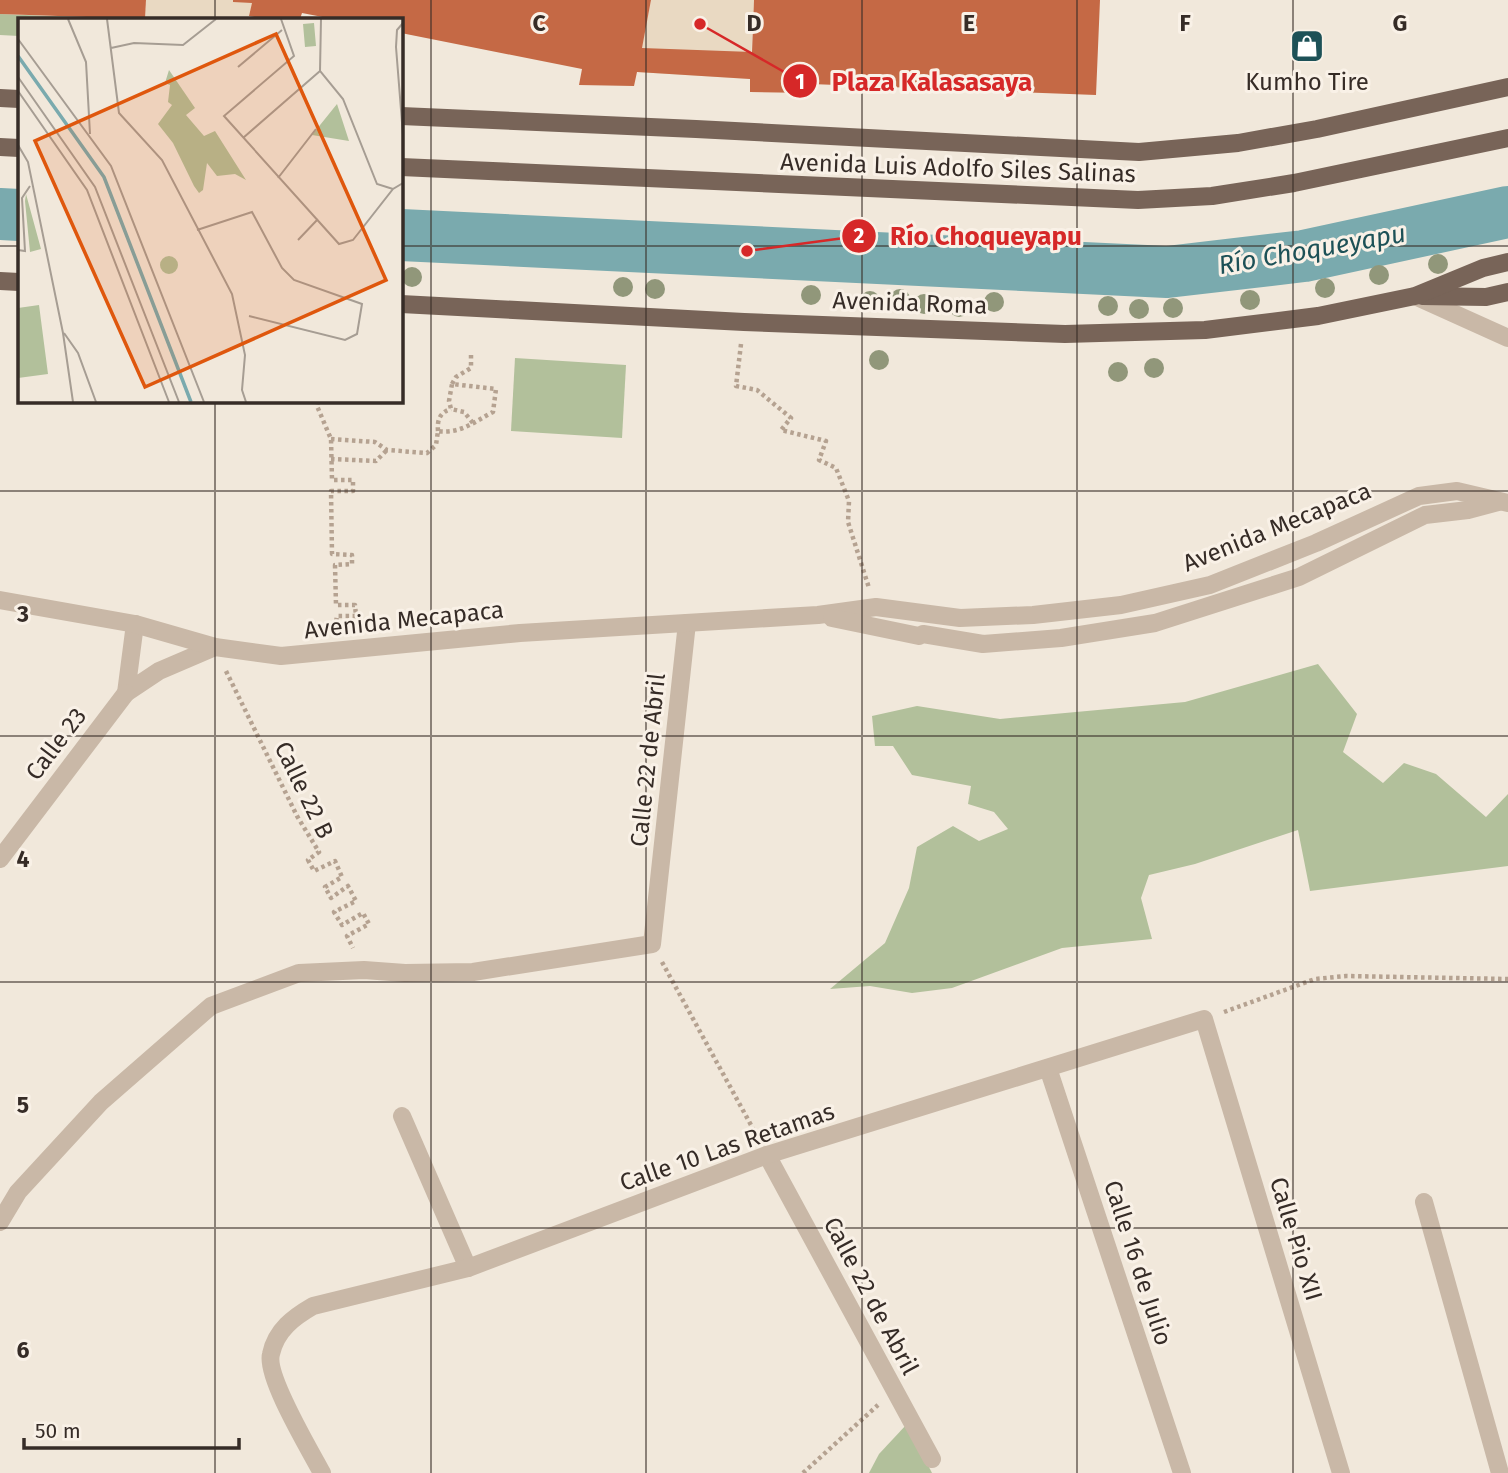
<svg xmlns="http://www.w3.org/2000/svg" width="1508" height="1473" font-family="'Fira Sans',sans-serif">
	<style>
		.green { fill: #b2c09b }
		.plaza { fill: #e9d9c2 }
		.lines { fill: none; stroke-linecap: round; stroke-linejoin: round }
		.river { stroke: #7aaaae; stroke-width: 52 }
		.building { fill: #c56945 }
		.path { stroke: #b5a291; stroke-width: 4.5; stroke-dasharray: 3.5 3.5; stroke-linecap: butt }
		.minor { stroke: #c9b8a7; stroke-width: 18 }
		.tertiary { stroke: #c9b8a7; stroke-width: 18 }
		.primary { stroke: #786458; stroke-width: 18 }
		.tree { fill: #91977a }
		.grid { fill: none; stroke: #362c27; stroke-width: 2; stroke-opacity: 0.55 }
		.labels { text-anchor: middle; stroke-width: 6; stroke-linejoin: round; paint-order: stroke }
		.poi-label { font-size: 24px; fill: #362c27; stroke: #f9f1e7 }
		.street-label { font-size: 24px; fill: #362c27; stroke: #f9f1e7 }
		.water-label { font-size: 26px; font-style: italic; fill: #1d5157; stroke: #f9f1e7 }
		.inset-river { fill: none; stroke: #7aaaae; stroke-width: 3.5 }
		.inset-road { fill: none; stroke: #a69d93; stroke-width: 2 }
		.view { fill: #df570d; fill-opacity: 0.15; stroke: #df570d; stroke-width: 3.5 }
		.inset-edge { fill: none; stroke: #362c27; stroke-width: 3.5 }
		.grid-label { font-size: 23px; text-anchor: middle; font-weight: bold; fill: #362c27; stroke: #f9f1e7; stroke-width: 6; stroke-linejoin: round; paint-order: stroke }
		.leader { fill: none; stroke: #d62828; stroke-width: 2.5 }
		.callout-dot { fill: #d62828; stroke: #f9f1e7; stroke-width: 2.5 }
		.mark-label { font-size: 21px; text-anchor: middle; font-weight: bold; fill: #fff }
		.callout-label { font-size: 26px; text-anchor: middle; font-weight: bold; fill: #d62828; stroke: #f9f1e7; stroke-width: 6; stroke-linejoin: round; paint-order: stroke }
	</style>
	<rect width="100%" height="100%" fill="#f1e8db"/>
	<g class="green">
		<path d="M0,14L127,19H19V36L0,35Z"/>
		<path d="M515,358L626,365L622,438L511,431Z"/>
		<path d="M1318,664L1357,714L1343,752L1383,783L1404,763L1436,774L1486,817L1508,794V866L1310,891L1298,830L1195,864L1149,875L1141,898L1152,939L1062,948L952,988L912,993L870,986L830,989L885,943L909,888L917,847L953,826L979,841L1008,829L994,812L968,804L971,786L912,775L893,746H875L872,716L917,706L1000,719L1185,702Z"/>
		<path d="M907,1424L932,1473H869L879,1454Z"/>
	</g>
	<g class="plaza">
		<path d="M146,0H253L249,16L145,19Z"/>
		<path d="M651,0H754L750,79L637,72Z"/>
	</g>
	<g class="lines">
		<g class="river">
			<path d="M0,214L19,215"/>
			<path d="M401,235L1167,272L1304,256L1508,212"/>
		</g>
	</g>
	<g class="building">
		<path d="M0,0H146L145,19L0,14Z"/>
		<path d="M233,0H651L642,48L752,52L754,0H1100L1096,95L811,84V93L750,92V79L637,72L634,86L579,85L582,69L401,33V19H333L302,13L300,19H266L249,16L252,3L233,2Z"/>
	</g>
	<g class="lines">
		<g class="path">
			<path d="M741,344L736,386L757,390L791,418L781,430L826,441L819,460L836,468L849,501L848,522L869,588"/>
			<path d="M452,384L456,377L471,368V354"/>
			<path d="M318,401L317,406L331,439L332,480H353V491H331L332,554L352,555V564L335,565L336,605H355L356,616H337L335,628"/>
			<path d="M438,431C437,420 440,412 451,409"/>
			<path d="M331,439L375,442L387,450L427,453L436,445L438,431C460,434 474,422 493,412L496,389L452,384L449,401L451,409L464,412L473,423"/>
			<path d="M331,459L376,461L387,450"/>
			<path d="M226,671L297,816L319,852L308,860L314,871L335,861L342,877L325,887L331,898L348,886L356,901L334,912L342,925L363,913L369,924L347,936L353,948"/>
			<path d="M662,962L757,1136"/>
			<path d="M1224,1012L1315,979L1346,976L1508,979"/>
			<path d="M803,1473L878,1405"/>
		</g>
		<g class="minor">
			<path d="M1415,296L1508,338"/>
			<path d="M135,624L126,693L159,671L215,647"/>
			<path d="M0,859L126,693"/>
			<path d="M1048,1068L1182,1473"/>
			<path d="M402,1116L468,1268"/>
			<path d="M767,1155L932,1459"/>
			<path d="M1424,1202L1500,1473"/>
			<path d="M0,1222L18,1192L101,1102L211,1006L299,973L364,970L405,973L473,972L652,944L687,623"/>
			<path d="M322,1473C310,1450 265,1376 271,1354C276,1330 294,1317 313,1306L468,1268L767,1155L1204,1019L1341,1473"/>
		</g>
		<g class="tertiary">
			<path d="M0,600L135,624L215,647L281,656L520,633L818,615L876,607L960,618L1033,615L1121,605L1210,585L1316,543L1419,496L1457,491L1508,503"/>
			<path d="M832,618L919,636L923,634L983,644L1061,638L1155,623L1299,577L1425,515L1468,510L1498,502"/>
		</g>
		<g class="primary">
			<path d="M0,98L19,99"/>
			<path d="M401,116L696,129L1139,152L1238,143L1317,129L1508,87"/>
			<path d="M0,147L19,148"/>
			<path d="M401,167L1138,200L1212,196L1294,183L1508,138"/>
			<path d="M0,281L19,282"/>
			<path d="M1422,296L1486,297L1508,292"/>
			<path d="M401,304L744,322L1065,334L1205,330L1318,316L1415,296L1483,268L1508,262"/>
		</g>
	</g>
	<g class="tree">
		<circle cx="1438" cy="264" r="10"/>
		<circle cx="1379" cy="275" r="10"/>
		<circle cx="412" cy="277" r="10"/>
		<circle cx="623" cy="287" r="10"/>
		<circle cx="1325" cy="288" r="10"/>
		<circle cx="655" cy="289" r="10"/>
		<circle cx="811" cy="295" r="10"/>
		<circle cx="900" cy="299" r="10"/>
		<circle cx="1250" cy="300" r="10"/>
		<circle cx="870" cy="301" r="10"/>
		<circle cx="994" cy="302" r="10"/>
		<circle cx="924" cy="304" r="10"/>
		<circle cx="1108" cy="306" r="10"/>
		<circle cx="959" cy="307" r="10"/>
		<circle cx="1173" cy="308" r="10"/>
		<circle cx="1139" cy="309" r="10"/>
		<circle cx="879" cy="360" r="10"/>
		<circle cx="1154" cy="368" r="10"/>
		<circle cx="1118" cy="372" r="10"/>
	</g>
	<path class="grid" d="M215,0V19M431,0V1473M646,0V1473M862,0V1473M1077,0V1473M1293,0V1473M0,246H19M401,246H1508M215,401V1473M0,491H1508M0,736H1508M0,982H1508M0,1228H1508"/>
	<defs>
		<g id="shop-square" transform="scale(1.75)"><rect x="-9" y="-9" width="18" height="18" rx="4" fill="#1d5157" stroke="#f9f1e7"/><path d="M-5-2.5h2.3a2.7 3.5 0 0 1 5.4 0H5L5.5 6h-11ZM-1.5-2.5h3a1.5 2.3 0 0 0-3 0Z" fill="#fff"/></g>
	</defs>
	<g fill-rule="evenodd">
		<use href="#shop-square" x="1307" y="46"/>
	</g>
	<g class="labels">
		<g class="poi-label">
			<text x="1307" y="90">Kumho Tire</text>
		</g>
		<g class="street-label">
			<text transform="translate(958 168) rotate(2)" y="8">Avenida Luis Adolfo Siles Salinas</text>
			<text transform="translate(910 303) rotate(2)" y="8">Avenida Roma</text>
			<text transform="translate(1277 527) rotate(-22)" y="8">Avenida Mecapaca</text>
			<text transform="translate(404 620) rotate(-6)" y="8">Avenida Mecapaca</text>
			<text transform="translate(56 744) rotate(-53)" y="8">Calle 23</text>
			<text transform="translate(648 760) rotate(-84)" y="8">Calle 22 de Abril</text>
			<text transform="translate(304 790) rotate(64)" y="8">Calle 22 B</text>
			<text transform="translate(727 1147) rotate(-19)" y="8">Calle 10 Las Retamas</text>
			<text transform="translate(1296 1239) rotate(73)" y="8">Calle Pio XII</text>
			<text transform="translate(1138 1263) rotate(72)" y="8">Calle 16 de Julio</text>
			<text transform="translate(871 1296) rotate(62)" y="8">Calle 22 de Abril</text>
		</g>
		<g class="water-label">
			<text transform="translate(1312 249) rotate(-10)" y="9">Río Choqueyapu</text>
		</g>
	</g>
	<g transform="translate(18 18)">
		<rect width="385" height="385" fill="#f1e8db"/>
		<path d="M296,5L298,28L287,29L285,6ZM151,52L177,90L168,97L186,118L197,113L228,162L217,156L199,158L189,145L185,172L181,175L176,168L155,125L140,106L154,87L150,84L152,67L147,65ZM319,86L331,123L294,117ZM8,176L23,231L12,234L7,183ZM142 247a9 9 0 1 1 18 0a9 9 0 1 1-18 0ZM21,287L30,356L0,360V290Z" fill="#b2c09b"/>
		<path class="inset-river" d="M0,38L86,159L173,384"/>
		<path class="inset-road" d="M50,1L68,44L72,116M89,1L101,95L144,142L214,276L227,337L224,372L228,384M263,1L276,38L206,98L321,226L335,222L375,171L385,165M303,1L302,53L325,81L359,166L375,171M385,5L379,12L378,29L385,117M0,21L93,148L186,384M93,30L116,25L165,27L198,1M220,49L264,12M0,59L77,169L161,384M0,73L69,172L151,384M225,120L302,53M0,127L10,144L45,315L55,384M260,160L298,111M179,212L234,194L264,250L276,262L344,286L339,316L327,322L231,298M280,222L300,201M0,232L7,233L4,180L12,168M46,315L60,335L78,384"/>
		<path class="view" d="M258,16L368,262L127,369L17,123Z"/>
		<rect width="385" height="385" class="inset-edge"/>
	</g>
	<g class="grid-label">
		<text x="539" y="31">C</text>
		<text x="754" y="31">D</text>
		<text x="969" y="31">E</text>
		<text x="1185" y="31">F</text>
		<text x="1400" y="31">G</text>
		<text x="23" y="622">3</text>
		<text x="23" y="867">4</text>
		<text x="23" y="1113">5</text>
		<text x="23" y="1358">6</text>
	</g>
	<path class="leader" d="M700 24L800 81M747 251L859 236"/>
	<g class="callout-dot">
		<circle cx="700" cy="24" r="7"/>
		<circle cx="747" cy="251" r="7"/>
		<circle cx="800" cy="81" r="18"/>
		<circle cx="859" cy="236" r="18"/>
	</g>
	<g class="mark-label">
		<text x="800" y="89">1</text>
		<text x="859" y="243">2</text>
	</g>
	<g class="callout-label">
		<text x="932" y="91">Plaza Kalasasaya</text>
		<text x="986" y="245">Río Choqueyapu</text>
	</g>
	<path d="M24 1438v10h215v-10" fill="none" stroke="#362c27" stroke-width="3.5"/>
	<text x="35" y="1438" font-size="21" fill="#362c27" stroke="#f9f1e7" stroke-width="5" paint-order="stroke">50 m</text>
</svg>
